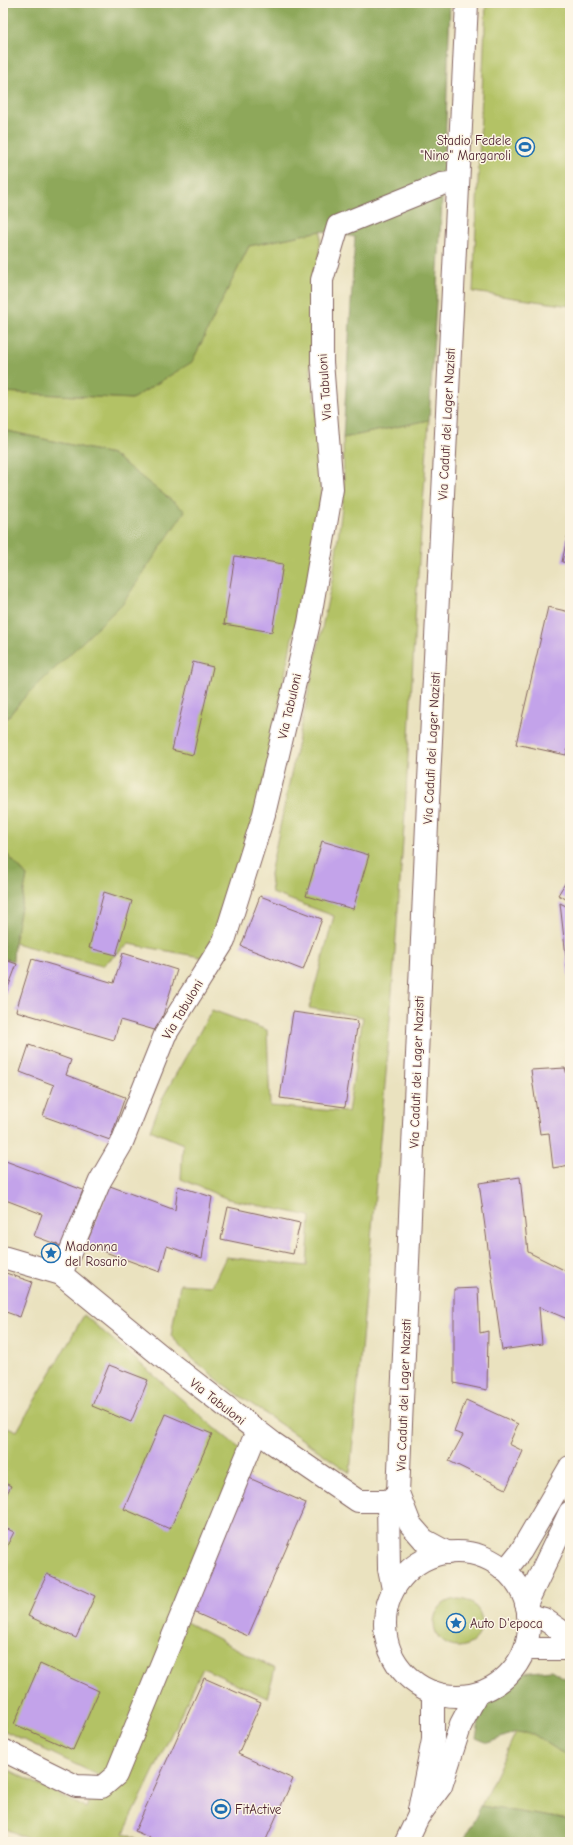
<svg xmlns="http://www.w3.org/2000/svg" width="573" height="1845" font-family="'Comic Neue',sans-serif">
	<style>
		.green { fill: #b3c265; stroke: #7e7048 }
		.forest { fill: #8ea85a; stroke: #6c6442 }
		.building { fill: #c3a3ea }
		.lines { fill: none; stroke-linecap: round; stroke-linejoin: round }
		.minor-casing { stroke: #82635f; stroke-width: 24 }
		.major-casing { stroke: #82635f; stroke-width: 24 }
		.minor { stroke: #fff; stroke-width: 22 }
		.major { stroke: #fff; stroke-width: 22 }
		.labels { text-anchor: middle; stroke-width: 3; stroke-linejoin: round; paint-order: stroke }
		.poi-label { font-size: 13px; fill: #4a1f2b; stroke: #fcf5e5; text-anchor: start }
		.street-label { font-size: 13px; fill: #4a1f2b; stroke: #fcf5e5 }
	</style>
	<rect width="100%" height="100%" fill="#fcf5e5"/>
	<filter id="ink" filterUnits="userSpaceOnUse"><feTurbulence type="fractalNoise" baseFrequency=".025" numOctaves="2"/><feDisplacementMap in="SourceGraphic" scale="8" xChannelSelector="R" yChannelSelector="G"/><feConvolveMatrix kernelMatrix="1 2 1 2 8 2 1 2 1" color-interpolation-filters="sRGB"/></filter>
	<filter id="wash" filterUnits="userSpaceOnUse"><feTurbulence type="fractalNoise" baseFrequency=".012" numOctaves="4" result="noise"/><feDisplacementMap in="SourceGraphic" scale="16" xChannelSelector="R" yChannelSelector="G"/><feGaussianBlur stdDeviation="0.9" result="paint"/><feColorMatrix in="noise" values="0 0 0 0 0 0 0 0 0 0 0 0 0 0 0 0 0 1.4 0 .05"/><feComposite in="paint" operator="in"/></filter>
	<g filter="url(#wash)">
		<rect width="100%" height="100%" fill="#eae2bf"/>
		<g class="green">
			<path d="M486,3H570V306L473,292Z"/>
			<path d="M321,231L319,259L312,289L311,371L320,444L321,498L309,584L292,638L260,806L206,958L129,944L102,966L14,943L27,876L3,850V723L22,700L112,454L3,430V392L132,399L192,361L249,246Z"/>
			<path d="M429,420L416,603L405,813L387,1062L350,1473L223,1384L194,1360L171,1336L180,1284L212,1286L226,1257L307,1266L310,1216L228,1199L181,1179L183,1144L150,1130L163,1097L212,1010L267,1030L270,1106L348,1112L363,1017L309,1008L334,916L272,893L270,874L333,576L344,492L343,438Z"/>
			<path d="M84,1315L215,1428L245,1453L173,1615L275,1669L267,1698L203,1668L124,1833L141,1842H34L3,1827V1767L86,1808L100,1776L3,1730V1425L17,1431Z"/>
			<circle cx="458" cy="1623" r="24"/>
			<path d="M516,1732L533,1734L570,1758V1820L481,1806Z"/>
		</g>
		<g class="forest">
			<path d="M3,3H450L445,152L429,420L343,438L355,237L321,231L249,246L192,362L132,399L3,392Z"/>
			<path d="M3,430L112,454L185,511L123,603L22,700L3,723Z"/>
			<path d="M3,850L27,876L14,943L13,961L3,958Z"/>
			<path d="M551,1670L570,1681V1758L533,1734L516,1732L488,1743L476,1738L480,1717L498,1689L521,1673Z"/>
			<path d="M481,1806L570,1820V1842H463Z"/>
		</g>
		<g id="blocks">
			<g class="building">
				<path d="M569,528H570V563L562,562Z"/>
				<path d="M235,556L283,564L272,632L224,624Z"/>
				<path d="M548,607L570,612V740L566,755L516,744Z"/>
				<path d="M193,662L213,667L193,755L172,750Z"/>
				<path d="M322,841L369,855L353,909L306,896Z"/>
				<path d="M570,875V901L558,895Z"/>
				<path d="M104,892L132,901L116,955L89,948Z"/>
				<path d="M260,896L322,919L303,970L241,946Z"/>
				<path d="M560,903L570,908V983H569Z"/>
				<path d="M123,953L177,970L158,1031L120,1020L114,1040L16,1011L32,959L114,983Z"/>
				<path d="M3,959L17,964L3,1001Z"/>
				<path d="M293,1012L358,1021L345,1107L280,1098Z"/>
				<path d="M29,1045L71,1060L66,1075L125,1097L110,1140L43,1116L54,1085L20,1072Z"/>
				<path d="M565,1068L568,1078H570V1165L553,1168L549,1133L540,1134L531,1070Z"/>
				<path d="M3,1160L83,1190L61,1246L34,1236L42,1214L3,1199Z"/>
				<path d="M520,1177L528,1252L570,1273V1320L539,1307L542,1344L502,1350L479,1183Z"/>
				<path d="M110,1186L175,1210L178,1186L212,1197L202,1258L167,1246L160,1272L86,1245Z"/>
				<path d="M228,1207L300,1223L293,1254L221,1239Z"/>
				<path d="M57,1243L62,1255L51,1260L46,1248Z"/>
				<path d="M3,1272L32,1282L20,1317L3,1311Z"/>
				<path d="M478,1288L480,1333L488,1331L487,1390L454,1383V1289Z"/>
				<path d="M109,1365L148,1380L131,1422L92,1406Z"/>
				<path d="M466,1400L518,1424L509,1444L523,1451L506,1489L449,1461L463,1435L454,1432Z"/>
				<path d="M165,1414L212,1434L170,1529L124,1509Z"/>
				<path d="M247,1477L306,1503L248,1636L189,1610Z"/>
				<path d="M3,1482L11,1486L3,1501Z"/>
				<path d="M3,1527L14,1532L3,1554Z"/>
				<path d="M47,1574L95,1596L76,1638L28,1616Z"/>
				<path d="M40,1664L99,1691L73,1750L14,1724Z"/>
				<path d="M204,1678L261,1703L238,1754L293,1779L265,1842H159L135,1831Z"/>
			</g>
		</g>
	</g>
	<g filter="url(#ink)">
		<use href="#blocks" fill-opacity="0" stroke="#82635f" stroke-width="1"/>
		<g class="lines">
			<g class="minor-casing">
				<g id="minor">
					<path d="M3,1257L61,1274L171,1364L273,1443L358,1501H388"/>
					<path d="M61,1274L100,1181L121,1145L165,1035L224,941L264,814L309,623L332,489L322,362V280L338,226L442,184L458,182"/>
					<path d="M505,1571L521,1551L570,1467"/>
					<path d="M526,1604L570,1512"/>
					<path d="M3,1750L76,1786L102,1787L116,1775L257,1431"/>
				</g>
			</g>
			<g class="major-casing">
				<g id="major">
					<circle cx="457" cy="1624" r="72"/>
					<path d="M448,1553L424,1540L410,1524L398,1493L428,801L467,3"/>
					<path d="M393,1589L389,1569L388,1501L398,1493"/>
					<path d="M528,1615L544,1619L570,1637"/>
					<path d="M525,1649H570"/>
					<path d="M419,1810L433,1740V1692"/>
					<path d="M406,1842L418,1817L441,1786L461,1724L477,1694"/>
				</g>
			</g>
			<use href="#minor" class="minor"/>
			<use href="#major" class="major"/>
		</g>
	</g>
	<defs>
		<g id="stadium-ring" transform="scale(1)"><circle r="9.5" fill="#fcf5e5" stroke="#1f6fb2" stroke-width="1.5"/><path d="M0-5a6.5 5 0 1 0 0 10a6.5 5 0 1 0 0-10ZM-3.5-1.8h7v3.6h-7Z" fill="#1f6fb2"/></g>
		<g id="sight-ring" transform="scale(1)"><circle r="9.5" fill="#fcf5e5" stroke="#1f6fb2" stroke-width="1.5"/><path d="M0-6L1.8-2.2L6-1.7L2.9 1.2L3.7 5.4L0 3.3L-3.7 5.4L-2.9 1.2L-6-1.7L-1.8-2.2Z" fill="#1f6fb2"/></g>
	</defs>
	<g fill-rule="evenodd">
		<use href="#stadium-ring" x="525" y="147"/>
		<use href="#sight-ring" x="51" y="1253"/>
		<use href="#sight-ring" x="456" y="1623"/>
		<use href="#stadium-ring" x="221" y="1809"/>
	</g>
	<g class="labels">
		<g class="poi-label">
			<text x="511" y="145" text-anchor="end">Stadio Fedele<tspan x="511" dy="15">"Nino" Margaroli</tspan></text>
			<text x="65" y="1251">Madonna<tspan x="65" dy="15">del Rosario</tspan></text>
			<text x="470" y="1628">Auto D'epoca</text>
			<text x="235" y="1814">FitActive</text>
		</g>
		<g class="street-label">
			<text transform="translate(324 387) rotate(-94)" y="5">Via Tabuloni</text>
			<text transform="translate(446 424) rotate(-87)" y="5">Via Caduti dei Lager Nazisti</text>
			<text transform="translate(289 706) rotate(-77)" y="5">Via Tabuloni</text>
			<text transform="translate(431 748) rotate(-87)" y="5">Via Caduti dei Lager Nazisti</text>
			<text transform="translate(182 1009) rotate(-59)" y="5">Via Tabuloni</text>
			<text transform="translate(416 1072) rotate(-88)" y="5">Via Caduti dei Lager Nazisti</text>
			<text transform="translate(403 1395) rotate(-88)" y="5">Via Caduti dei Lager Nazisti</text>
			<text transform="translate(218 1401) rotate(38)" y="5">Via Tabuloni</text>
		</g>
	</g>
	<rect width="573" height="1845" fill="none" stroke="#fcf5e5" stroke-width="16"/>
</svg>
